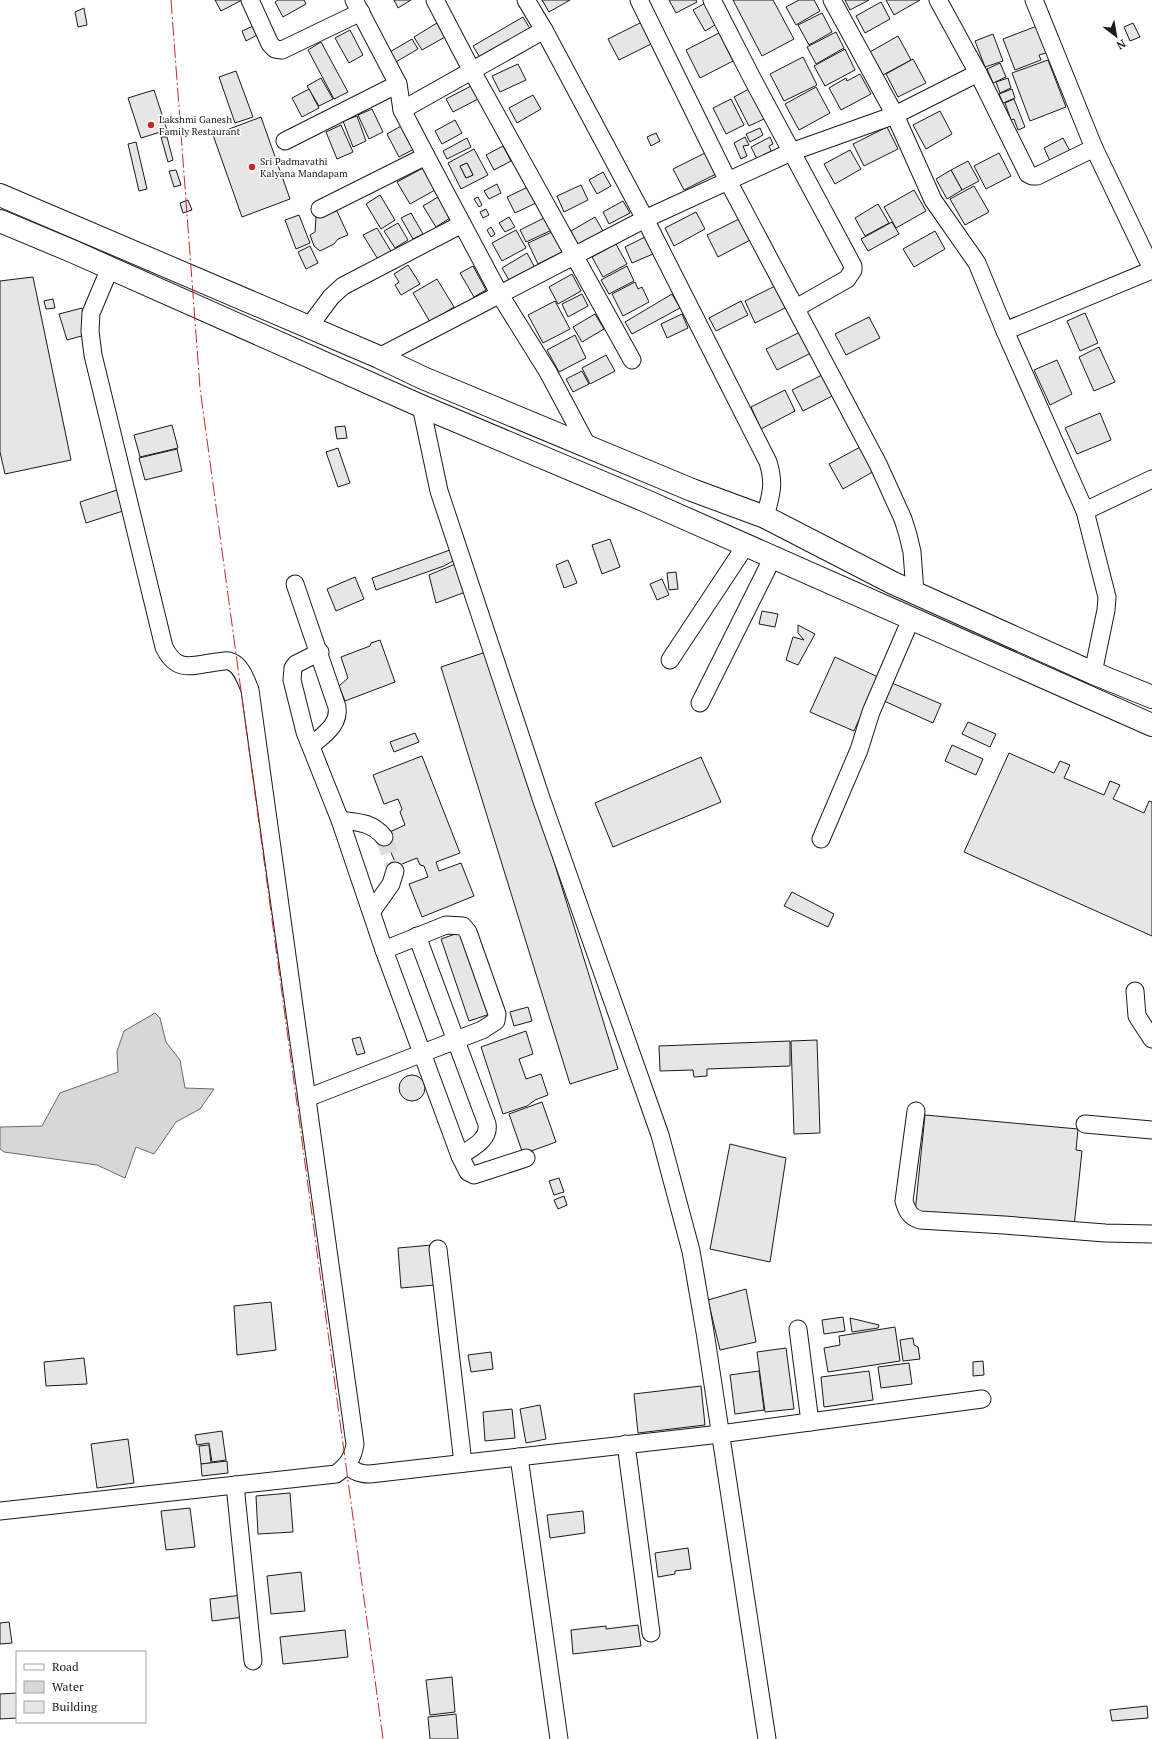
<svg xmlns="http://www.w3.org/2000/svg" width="1152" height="1739" font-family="'PT Serif',serif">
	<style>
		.water { fill: #d7d7d7; stroke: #6a6a6a }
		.building { fill: #e6e6e6; stroke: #1a1a1a; fill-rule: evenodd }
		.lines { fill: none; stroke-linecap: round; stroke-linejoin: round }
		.minor-tunnel { stroke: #ddd; stroke-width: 17; stroke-dasharray: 17 8; stroke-linecap: butt }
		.minor-casing { stroke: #1a1a1a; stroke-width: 19 }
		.highway-casing { stroke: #1a1a1a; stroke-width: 24 }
		.minor { stroke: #fff; stroke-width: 17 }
		.highway { stroke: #fff; stroke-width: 22 }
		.power { stroke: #c62828; stroke-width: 1; stroke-dasharray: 14 3 2 3; stroke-linecap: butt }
		.poi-dot { fill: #c62828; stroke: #fff; stroke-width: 1.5 }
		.labels { text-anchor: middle; stroke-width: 3; stroke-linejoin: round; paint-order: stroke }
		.poi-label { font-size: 10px; fill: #1a1a1a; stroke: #fff; text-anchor: start }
	</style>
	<rect width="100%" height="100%" fill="#fff"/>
	<path class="water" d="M155,1013L160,1018L166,1042L180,1060L185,1088L214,1089L200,1109L176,1122L154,1154L136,1147L125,1178L97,1165L4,1152L0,1149V1127L42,1126L60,1093L118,1072L117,1051L124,1031Z"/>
	<g class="building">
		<path d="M215,0H242L221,11Z"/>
		<path d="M278,0H304L306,4L283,17L275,2Z"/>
		<path d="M394,0H411L398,8Z"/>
		<path d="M542,0H570L549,12Z"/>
		<path d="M669,0H696L697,2L676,13Z"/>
		<path d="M733,0H773L794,39L762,56Z"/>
		<path d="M799,0H814L820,11L796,25L786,7Z"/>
		<path d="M845,0H869L850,10Z"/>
		<path d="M886,0H920L894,15Z"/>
		<path d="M707,2L721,25H715L705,31L693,10Z"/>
		<path d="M881,2L890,19L865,33L856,16Z"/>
		<path d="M84,8L87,25L78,27L75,12Z"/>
		<path d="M822,13L832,32L809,45L798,25Z"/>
		<path d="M523,17L532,32L482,61L473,46Z"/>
		<path d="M642,22L653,43L619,60L608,39Z"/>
		<path d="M437,23L445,37L422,50L414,37Z"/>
		<path d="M1133,23L1140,37L1130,41L1124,27Z"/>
		<path d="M253,26L257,35L246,41L242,31Z"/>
		<path d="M1037,26L1046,53L1039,55L1041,60L1015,70L1003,39Z"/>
		<path d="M350,30L363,55L349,63L335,38Z"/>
		<path d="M836,32L844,48L816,64L807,47Z"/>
		<path d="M719,33L733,61L700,78L686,50Z"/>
		<path d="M993,34L1003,61L985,67L975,41Z"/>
		<path d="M898,36L911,60L881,76L868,53Z"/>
		<path d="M412,39L418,49L394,63L388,53Z"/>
		<path d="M321,42L348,92L334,99L308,50Z"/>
		<path d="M845,49L855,70L825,86L814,66Z"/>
		<path d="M803,57L817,85L784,101L770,74Z"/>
		<path d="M913,59L926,83L898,97L886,74Z"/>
		<path d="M1048,60L1066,107L1030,121L1012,73Z"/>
		<path d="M1000,63L1006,77L993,83L987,69Z"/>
		<path d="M518,64L526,80L500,92L492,76Z"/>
		<path d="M236,71L253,117L235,123L219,77Z"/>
		<path d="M860,74L871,94L841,110L829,88L846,78L847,81Z"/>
		<path d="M321,78L333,99L319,106L307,86Z"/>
		<path d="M1008,78L1011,88L1000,93L996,82Z"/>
		<path d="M471,86L478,99L453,112L446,99Z"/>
		<path d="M816,87L830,113L799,130L785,104Z"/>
		<path d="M309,89L319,108L302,117L292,98Z"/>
		<path d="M749,89L764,119L749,126L734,97Z"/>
		<path d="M1012,89L1015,98L1003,103L999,94Z"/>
		<path d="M154,90L167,130L141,138L128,98Z"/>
		<path d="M533,95L541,109L517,123L509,108Z"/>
		<path d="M731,99L744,125L726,134L713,108Z"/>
		<path d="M1014,99L1025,127L1018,130L1014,119L1011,120L1005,103Z"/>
		<path d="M372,109L383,132L369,139L358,115Z"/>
		<path d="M940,111L952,134L926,149L913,125Z"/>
		<path d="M357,116L366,141L353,147L343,121Z"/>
		<path d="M261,117L290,199L242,217L213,135Z"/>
		<path d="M455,120L462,133L442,144L435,131Z"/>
		<path d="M341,125L353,152L337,159L326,132Z"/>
		<path d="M401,126L414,149L399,157L387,134Z"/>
		<path d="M887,127L898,149L864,166L853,144Z"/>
		<path d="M760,128L763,135L750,142L746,134Z"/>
		<path d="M656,133L660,141L651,146L647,137Z"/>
		<path d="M161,137H167L173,160L168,162Z"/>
		<path d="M745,137L749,145L743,146L747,156L741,159L734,143Z"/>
		<path d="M770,137L773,144L769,146L772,153L758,161L751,147Z"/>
		<path d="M467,138L471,147L447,159L443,151Z"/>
		<path d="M1063,138L1071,153L1051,163L1044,148Z"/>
		<path d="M136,142L147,189L139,191L128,144Z"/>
		<path d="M503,146L511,161L494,170L486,155Z"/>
		<path d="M474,149L488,175L461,189L448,163ZM467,163L473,175L466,178L460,166Z"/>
		<path d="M850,150L861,169L835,184L824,164Z"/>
		<path d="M707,152L718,173L684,190L673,169Z"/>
		<path d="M999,153L1011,176L986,189L974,166Z"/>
		<path d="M968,161L979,181L962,190L951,170Z"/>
		<path d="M467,163L473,175L466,178L460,166Z"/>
		<path d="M423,168L435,190L410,204L397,182Z"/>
		<path d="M176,170L181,185L174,187L169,171Z"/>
		<path d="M951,170L962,190L947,199L936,179Z"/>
		<path d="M603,172L611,186L597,194L589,180Z"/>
		<path d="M497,184L501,193L489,199L484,191Z"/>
		<path d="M581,185L588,200L564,212L557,196Z"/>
		<path d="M974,186L989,212L965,225L950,199Z"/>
		<path d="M528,187L536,203L515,213L507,197Z"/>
		<path d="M914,190L926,211L896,228L884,207Z"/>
		<path d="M380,195L395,220L381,229L366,204Z"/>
		<path d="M438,197L450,218L436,227L423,206Z"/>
		<path d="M478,197L482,205L479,207L474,199Z"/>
		<path d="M188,200L192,210L183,213L180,203Z"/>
		<path d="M623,201L630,213L609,224L603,212Z"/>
		<path d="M878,204L889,223L865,236L855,218Z"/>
		<path d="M336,209L348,235L338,239L334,244L320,251L314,246L310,235L315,232L316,217Z"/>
		<path d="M486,209L489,215L483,218L480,212Z"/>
		<path d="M696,212L705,229L674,246L665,228Z"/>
		<path d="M411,213L423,234L413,239L401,218Z"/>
		<path d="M299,215L310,243L296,249L285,220Z"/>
		<path d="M509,217L515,227L505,232L499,223Z"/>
		<path d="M546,217L552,230L526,242L520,230Z"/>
		<path d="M595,217L603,231L578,245L571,231Z"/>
		<path d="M741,218L752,239L718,257L707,235Z"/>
		<path d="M892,222L899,234L868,251L861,239Z"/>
		<path d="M398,223L408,240L395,248L384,231Z"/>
		<path d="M491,227L495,234L491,237L487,230Z"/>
		<path d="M377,228L392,253L379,261L363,235Z"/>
		<path d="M516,230L526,248L502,261L492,243Z"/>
		<path d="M935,231L945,249L914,267L903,249Z"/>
		<path d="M552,232L562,252L538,264L528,243Z"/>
		<path d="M645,237L653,254L632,263L625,247Z"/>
		<path d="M616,244L627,264L603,277L592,257Z"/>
		<path d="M310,246L318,263L306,269L298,252Z"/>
		<path d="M527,253L535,268L510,282L502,268Z"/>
		<path d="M408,265L420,284L401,295L395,285L399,282L394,274Z"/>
		<path d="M473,266L486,290L474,297L460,273Z"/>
		<path d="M627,266L634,281L609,294L601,280Z"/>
		<path d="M572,274L581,291L558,304L549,287Z"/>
		<path d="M33,277L71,460L5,474L0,452V281Z"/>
		<path d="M437,279L454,307L430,322L413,293Z"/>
		<path d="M635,282L638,289L642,287L649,302L623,316L612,294Z"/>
		<path d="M779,284L789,306L755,323L745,301Z"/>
		<path d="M582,294L588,306L568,317L562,304Z"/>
		<path d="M672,294L680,308L632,334L625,322Z"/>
		<path d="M53,299L55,308L46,309L44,301Z"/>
		<path d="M555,301L570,329L543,343L528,315Z"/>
		<path d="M741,301L748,315L716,331L709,318Z"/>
		<path d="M82,308L89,334L67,340L59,314Z"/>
		<path d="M1085,313L1098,343L1080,351L1067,321Z"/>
		<path d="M595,314L604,329L582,342L573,327Z"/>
		<path d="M682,314L688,328L667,338L661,324Z"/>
		<path d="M869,317L880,338L846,355L835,334Z"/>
		<path d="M800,332L811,353L777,370L766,349Z"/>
		<path d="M575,335L586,358L559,372L547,350Z"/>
		<path d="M1099,347L1115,382L1094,391L1079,357Z"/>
		<path d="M606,355L615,371L590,384L582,368Z"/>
		<path d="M1057,360L1072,394L1050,405L1034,370Z"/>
		<path d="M582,371L589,384L573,392L566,379Z"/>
		<path d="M826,373L836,394L803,411L792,390Z"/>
		<path d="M785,390L795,411L761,429L751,407Z"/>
		<path d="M1100,413L1111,440L1077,454L1065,428Z"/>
		<path d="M172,425L178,448L140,457L134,435Z"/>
		<path d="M345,426L347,438L337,439L335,427Z"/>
		<path d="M862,446L876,470L843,489L829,464Z"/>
		<path d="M338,448L350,483L338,487L326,452Z"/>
		<path d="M177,449L182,471L145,480L139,458Z"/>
		<path d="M117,490L123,511L86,523L80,502Z"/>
		<path d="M610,539L620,567L602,574L592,545Z"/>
		<path d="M450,550L453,561L444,566L376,590L372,578Z"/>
		<path d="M568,560L577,583L564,588L556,565Z"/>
		<path d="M460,562L468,591L436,603L429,575Z"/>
		<path d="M676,572L678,589L669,590L667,573Z"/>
		<path d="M355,577L364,599L336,611L327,589Z"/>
		<path d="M662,579L669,595L657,600L650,584Z"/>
		<path d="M762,611L778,614L775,627L759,624Z"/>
		<path d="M798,625L815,634L798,665L786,660L793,637L804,640L798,633Z"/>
		<path d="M380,640L395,682L345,701L339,686L348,678L341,657L370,646L371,643Z"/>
		<path d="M489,651L618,1069L570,1084L441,667Z"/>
		<path d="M835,657L878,677L854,731L810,712Z"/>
		<path d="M892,683L941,704L933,723L884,701Z"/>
		<path d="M968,722L996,734L990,747L962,734Z"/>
		<path d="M415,733L419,742L394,752L390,742Z"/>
		<path d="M952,745L983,759L976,775L945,761Z"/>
		<path d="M1009,753L1054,773L1060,761L1070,765L1064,778L1104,795L1110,781L1120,785L1113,799L1144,813L1149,801L1152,802V936L964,852Z"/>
		<path d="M422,756L460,853L436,862L439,871L461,863L474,896L422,917L409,884L428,877L424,866L420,865L417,858L397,866L383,835L405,825L400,812L402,809L398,799L384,804L373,775Z"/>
		<path d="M701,757L721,802L613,847L595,803Z"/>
		<path d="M792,892L834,914L828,927L784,906Z"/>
		<path d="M461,932L490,1014L469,1021L441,939Z"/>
		<path d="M528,1007L532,1021L514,1026L510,1012Z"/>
		<path d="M526,1031L533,1054L519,1059L526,1079L541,1074L548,1095L535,1100L527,1106L503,1114L481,1047Z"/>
		<path d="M360,1037L365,1053L357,1055L352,1039Z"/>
		<path d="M817,1040L820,1133L794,1134L791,1041Z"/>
		<path d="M790,1041V1066L707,1069V1076L694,1077L693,1070L660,1071L659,1046Z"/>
		<circle cx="412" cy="1088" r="13"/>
		<path d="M542,1102L556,1142L523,1154L509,1114Z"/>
		<path d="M925,1115L1078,1129L1076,1150L1082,1151L1074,1227L915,1213Z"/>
		<path d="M730,1144L786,1158L770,1262L710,1249Z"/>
		<path d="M559,1178L564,1192L554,1195L549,1181Z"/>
		<path d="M564,1196L567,1205L558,1209L554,1200Z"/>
		<path d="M432,1245L435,1285L401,1288L398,1248Z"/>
		<path d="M746,1289L756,1342L720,1350L708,1300Z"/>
		<path d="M271,1302L276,1350L237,1355L234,1306Z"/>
		<path d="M843,1317L845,1331L824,1334L822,1320Z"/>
		<path d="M850,1318L879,1325L878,1328L852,1332Z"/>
		<path d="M895,1327L900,1361L828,1372L824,1348L840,1345L839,1336Z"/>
		<path d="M913,1338L914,1345L918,1347L920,1359L903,1361L900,1340Z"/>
		<path d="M786,1348L794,1409L765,1412L757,1352Z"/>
		<path d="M491,1352L493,1369L471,1372L468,1355Z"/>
		<path d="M84,1358L87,1384L46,1386L44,1362Z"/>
		<path d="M983,1361L984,1375L973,1376V1362Z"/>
		<path d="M909,1363L912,1384L881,1388L878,1367Z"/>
		<path d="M759,1371L764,1410L735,1414L730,1375Z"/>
		<path d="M869,1371L873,1400L824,1407L821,1377Z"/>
		<path d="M701,1386L705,1425L638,1433L634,1394Z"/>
		<path d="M540,1405L546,1439L526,1443L520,1409Z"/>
		<path d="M512,1409L515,1438L485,1441L483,1412Z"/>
		<path d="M222,1431L226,1460L212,1462L209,1443L197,1445L195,1435Z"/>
		<path d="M128,1439L134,1483L97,1488L91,1444Z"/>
		<path d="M209,1445L211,1463L201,1464L199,1446Z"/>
		<path d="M227,1461L228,1473L202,1476L201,1464Z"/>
		<path d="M290,1493L293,1532L258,1534L256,1496Z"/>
		<path d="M190,1508L195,1547L166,1550L161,1511Z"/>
		<path d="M583,1511L585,1533L550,1538L547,1515Z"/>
		<path d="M688,1548L691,1569L675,1571V1574L658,1577L655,1553Z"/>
		<path d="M301,1572L305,1611L271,1614L267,1576Z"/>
		<path d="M242,1595L244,1617L212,1621L210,1599Z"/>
		<path d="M9,1622L12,1643L0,1644V1623Z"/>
		<path d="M638,1625L641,1646L573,1654L571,1630L606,1626V1629Z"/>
		<path d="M345,1630L348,1657L283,1664L280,1637Z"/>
		<path d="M452,1677L455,1712L430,1715L426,1680Z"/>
		<path d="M17,1693V1718L0,1719V1694Z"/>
		<path d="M1147,1706L1148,1718L1112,1721L1110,1710Z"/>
		<path d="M456,1714L458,1739H430L428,1717Z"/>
	</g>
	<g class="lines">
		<path class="minor-tunnel" d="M384,837L395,871"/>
		<g class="minor-casing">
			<g id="minor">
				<path d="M250,0L270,44L275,49L282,50L361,12"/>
				<path d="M354,0L398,84L402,110L426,156L500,295L548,372L588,447"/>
				<path d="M435,0L472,71L632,360"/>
				<path d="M526,0L544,30L645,219L768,462C775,485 771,494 765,517"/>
				<path d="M639,0L728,181L878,464L903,519L908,535L912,552L915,592"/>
				<path d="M712,0L753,80L853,266V270L847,279L796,308"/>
				<path d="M832,0L895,115L933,200L977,263L1005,331L1152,270"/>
				<path d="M938,0L978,73L1028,174L1032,176H1037L1094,148"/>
				<path d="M1034,0L1094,148L1152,269"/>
				<path d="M402,110L544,30"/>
				<path d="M285,141L398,84"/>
				<path d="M320,209L426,156"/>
				<path d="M308,328L331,297L343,286L462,224"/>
				<path d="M1005,331L1085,511L1107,597L1106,610L1093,673"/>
				<path d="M379,357L645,219L791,152L895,115L978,73"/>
				<path d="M421,406L439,491L542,801L660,1135L691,1251L705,1332L767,1739"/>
				<path d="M1085,511L1152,479"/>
				<path d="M295,584L337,707C340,725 323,735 311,746"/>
				<path d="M320,652L296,664L293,668L292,680L305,732L340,820L384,950L460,1156L468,1172L474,1175L526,1158"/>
				<path d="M670,660L746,545"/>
				<path d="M700,703L773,557"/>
				<path d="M340,820C357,822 372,822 384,837"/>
				<path d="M821,839L859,750L871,712L911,619"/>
				<path d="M372,911L391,884L395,871"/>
				<path d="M417,936L487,1124C490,1140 471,1148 460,1156"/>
				<path d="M1135,991L1137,1016L1152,1039"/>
				<path d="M307,1098L482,1030L496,1021L497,1014L468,932L463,926L446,925L384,950"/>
				<path d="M916,1111L904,1201C907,1211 910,1217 920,1220L1004,1225L1105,1233L1152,1234"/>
				<path d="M1085,1124L1152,1130"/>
				<path d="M438,1249L463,1463"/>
				<path d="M798,1329L810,1422"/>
				<path d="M626,1444L651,1633"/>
				<path d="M519,1457L559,1739"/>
				<path d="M347,1465C355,1472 360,1474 370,1474L720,1434L982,1399"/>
				<path d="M235,1485L253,1661"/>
				<path d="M0,1511L336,1474C347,1466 353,1458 355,1444L250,690C246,680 241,664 229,661C226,660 220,662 217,662C192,665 177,674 164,647L93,355L90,331L91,313L110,268"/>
			</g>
		</g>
		<g class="highway-casing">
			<g id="highway">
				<path d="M0,195L379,357L423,378L692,490L765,517L893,583L1093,673L1152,697"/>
				<path d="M0,221L74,252L421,406L646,501L1152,725"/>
			</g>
		</g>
		<use href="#minor" class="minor"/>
		<use href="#highway" class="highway"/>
		<path class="power" d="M171,0L200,388L383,1739"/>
	</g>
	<g class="poi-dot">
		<circle cx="151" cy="125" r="4"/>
		<circle cx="252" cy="167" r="4"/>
	</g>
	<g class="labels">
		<g class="poi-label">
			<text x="159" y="123">Lakshmi Ganesh<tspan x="159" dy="12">Family Restaurant</tspan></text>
			<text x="260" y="165">Sri Padmavathi<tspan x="260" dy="12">Kalyana Mandapam</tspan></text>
		</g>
	</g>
	<rect x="16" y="1651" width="130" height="72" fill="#ffffff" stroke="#a3a3a3"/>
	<rect x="24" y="1664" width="20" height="6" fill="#ffffff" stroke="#a3a3a3"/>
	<text x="52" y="1671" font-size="12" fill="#1a1a1a">Road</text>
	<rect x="24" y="1681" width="20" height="12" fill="#d7d7d7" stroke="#a3a3a3"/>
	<text x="52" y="1691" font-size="12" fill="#1a1a1a">Water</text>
	<rect x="24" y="1701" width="20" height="12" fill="#e6e6e6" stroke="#a3a3a3"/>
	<text x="52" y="1711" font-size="12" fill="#1a1a1a">Building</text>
	<g transform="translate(1116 36) rotate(149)" stroke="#ffffff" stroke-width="3" paint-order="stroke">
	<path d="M0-3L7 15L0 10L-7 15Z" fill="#1a1a1a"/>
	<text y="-6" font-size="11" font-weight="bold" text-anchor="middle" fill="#1a1a1a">N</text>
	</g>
</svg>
